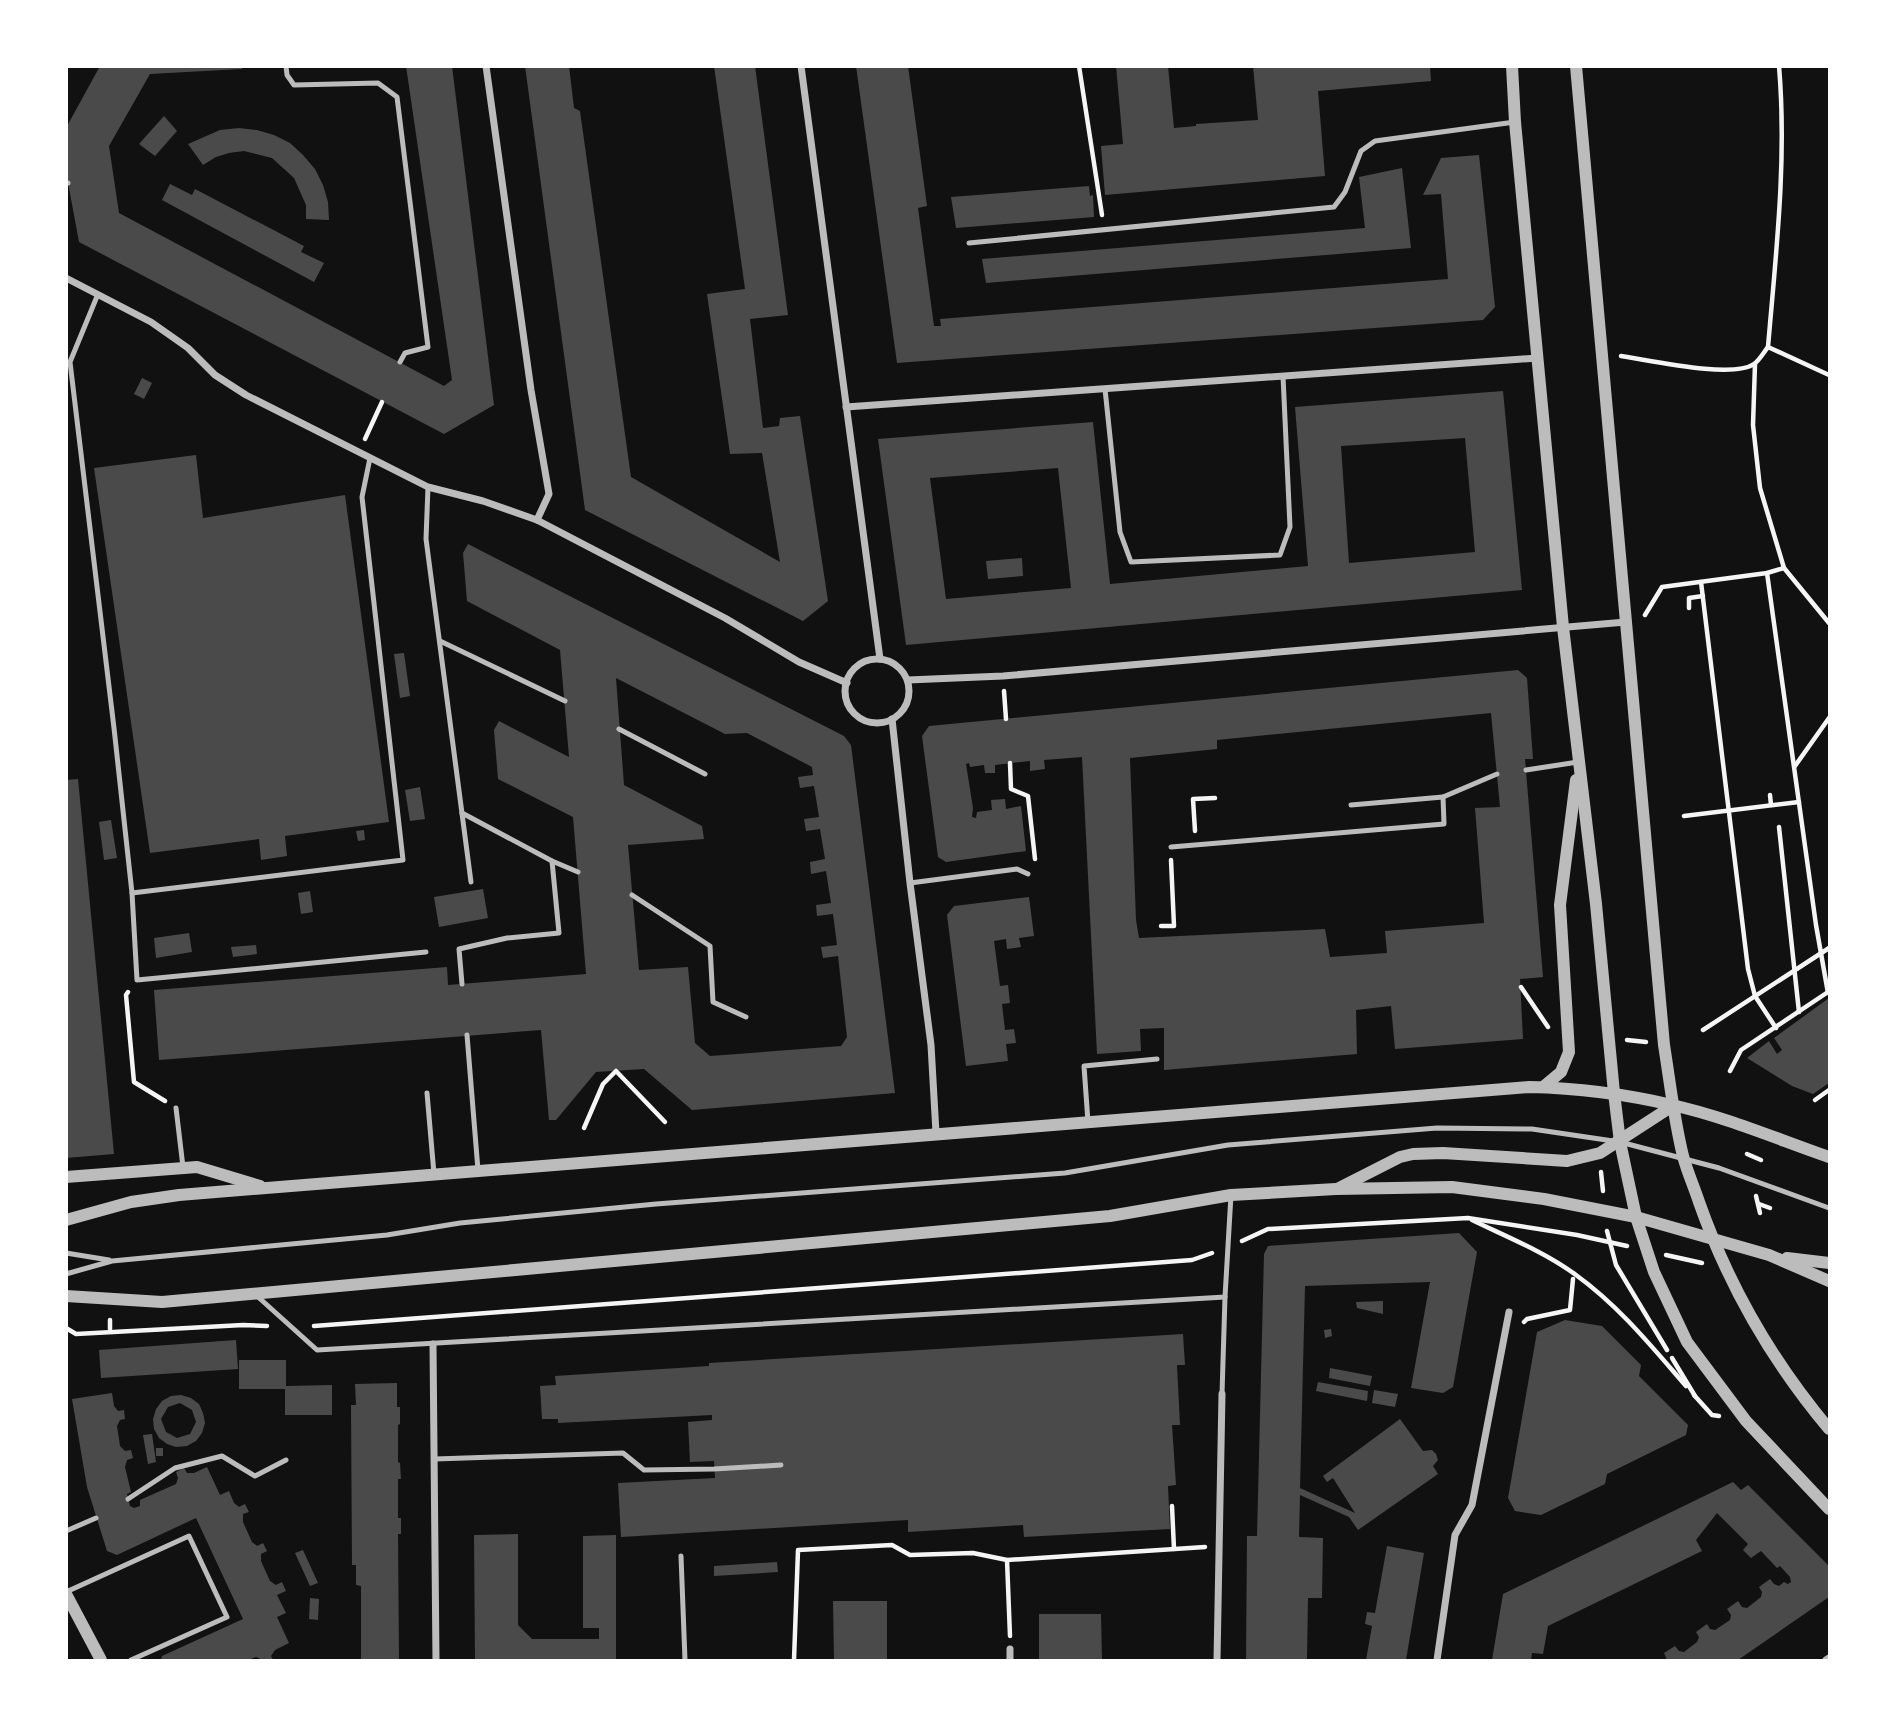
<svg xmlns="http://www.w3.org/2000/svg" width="1896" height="1727" font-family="'Public Sans',sans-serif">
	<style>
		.building { fill: #4a4a4a; fill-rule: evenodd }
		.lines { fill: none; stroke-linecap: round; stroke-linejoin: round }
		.path { stroke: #f5f5f5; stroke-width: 4.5 }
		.service { stroke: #bcbcbc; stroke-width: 5 }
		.minor { stroke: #bcbcbc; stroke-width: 7 }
		.tertiary { stroke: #bcbcbc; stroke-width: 12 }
	</style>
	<rect width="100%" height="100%" fill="#111"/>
	<g class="building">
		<path d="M100,66H242V69L150,74L109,146L119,213L444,386L452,380L406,66H452L494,405L444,434L79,242L66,172V128Z"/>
		<path d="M525,66H569L574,108L580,111L631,477L780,562L762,453L730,454L707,294L745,289L714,66H755L788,315L750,319L763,428L779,426L780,418L800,416L828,601L803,621L585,510Z"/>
		<path d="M856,66H908L927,206L918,208L934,326H941L940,319L1448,279L1441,194L1423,195L1441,158L1479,155L1495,307L1483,320L897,363Z"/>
		<path d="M1116,66H1168L1174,128L1196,126V124L1258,120L1253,66H1430L1431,81L1318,91L1325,176L1105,195L1101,146L1123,144Z"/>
		<path d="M164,116L177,131L155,156L139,144Z"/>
		<path d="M239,128L257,130L274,135L290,143L303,155L315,169L323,185L328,202L329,220L306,219V205L294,178L272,158L244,151L229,153L216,157L203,165L188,144L220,130Z"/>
		<path d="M1402,168L1411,248L986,283L982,259L1365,228L1359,177Z"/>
		<path d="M170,184L192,195L195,189L304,246L301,252L324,263L314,282L162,200Z"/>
		<path d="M1089,186L1090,196L1093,195L1094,217L956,228L951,197Z"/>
		<path d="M142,378L152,383L144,399L134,394Z"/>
		<path d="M1503,391L1522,590L906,645L878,439L1093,422L1110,584L1308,566L1295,407ZM1465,438L1475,552L1349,563L1341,446ZM1058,468L1071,588L946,599L930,478Z"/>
		<path d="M196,455L203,518L345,495L389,822L285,836L287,856L261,860L259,839L150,853L94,468Z"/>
		<path d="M468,544L844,736L851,745L895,1093L692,1110L644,1069L596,1072L556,1120H549L541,1030L159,1060L154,990L447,967L448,985L586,974L573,817L498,779L494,730L499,721L569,757L560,650L467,601L463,553ZM616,678L725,734L747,733L812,767L813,775L798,777L800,788L814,786L819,817L804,819L806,831L820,829L825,859L810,862L811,874L826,871L831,903L816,905L817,916L833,914L837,945L821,947L823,958L838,956L847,1037L841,1046L710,1056L695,1043L688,967L639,970L628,845L704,839L702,826L624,785Z"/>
		<path d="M1022,558L1023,576L988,579L986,561Z"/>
		<path d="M404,653L410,696L400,698L394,654Z"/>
		<path d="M1518,670L1527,678L1533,759H1525L1543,977L1520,979L1523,1039L1395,1049L1391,1006L1356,1010L1357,1054L1164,1070V1028L1140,1029L1141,1051L1097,1054L1082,757L1044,760L1045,769L1030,771V761L995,765V773H985L984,765L970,767L969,763L966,764L973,808L972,817L976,818L977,812L992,810L991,800L1005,799L1006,809L1021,806L1026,851L946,862L938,857L922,736L929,726ZM1491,713L1500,807L1475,808L1484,923L1385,931L1387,953L1330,957L1325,929L1139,938L1136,920L1130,758L1217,749V740Z"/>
		<path d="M78,779L114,1154L66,1158V780Z"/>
		<path d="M420,787L425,819L410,821L405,790Z"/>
		<path d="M111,820L117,858L104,860L99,822Z"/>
		<path d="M364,830L365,840L358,841L356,831Z"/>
		<path d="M483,889L488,918L439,927L434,897Z"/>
		<path d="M310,891L313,912L301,914L298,893Z"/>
		<path d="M1029,897L1034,936L1019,938L1021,947L1007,949L1006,939L994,941L1000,986L1008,985L1010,1003L1002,1004L1005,1030L1014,1029L1016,1043L1006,1044L1008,1061L966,1066L947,915L954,906Z"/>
		<path d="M189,933L192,952L156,958L154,938Z"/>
		<path d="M256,945L257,954L233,957L231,947Z"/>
		<path d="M1829,998V1083L1813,1094L1792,1086L1747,1058L1769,1041L1777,1054L1782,1050L1774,1038Z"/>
		<path d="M1459,1233L1477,1252L1453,1387L1443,1393L1411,1388L1430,1282L1305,1286L1300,1488L1355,1513L1333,1478L1327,1482L1323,1476L1400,1419L1423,1451L1432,1450L1436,1454L1438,1460L1433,1466L1438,1474L1358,1530L1349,1517L1300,1495L1299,1537L1323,1538L1322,1598H1308L1307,1660H1246L1247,1536H1257L1264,1254L1268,1246Z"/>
		<path d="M1383,1301V1314L1357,1308L1356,1302Z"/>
		<path d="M1565,1320L1602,1326L1641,1365L1639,1376L1688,1425L1686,1435L1607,1474L1605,1484L1541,1515L1515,1511L1508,1498L1537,1332Z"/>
		<path d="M1331,1329L1332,1336L1325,1338L1324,1330Z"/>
		<path d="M1183,1334L1185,1365H1177L1180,1425H1172L1176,1485L1168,1486L1170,1529L1024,1537L1023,1525L908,1532V1520L621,1537L618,1483L715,1478L714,1461L690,1462L688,1422L712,1420V1415L558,1423V1419H542L540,1386L556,1385L555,1376L709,1366V1363Z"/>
		<path d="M236,1340L238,1369L101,1378L99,1350Z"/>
		<path d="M239,1360H286V1386L332,1385V1415H285V1389H239Z"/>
		<path d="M1330,1368L1372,1376L1370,1386L1329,1378Z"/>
		<path d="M1318,1382L1368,1391L1367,1401L1316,1391Z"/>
		<path d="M397,1383V1407H400V1424L398,1425V1462L400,1463L401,1479H398V1518H401V1534H398L399,1660H361V1586L356,1585V1565H352L351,1405H356L355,1384Z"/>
		<path d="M1374,1390L1398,1394L1395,1407L1372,1403Z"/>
		<path d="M112,1393L114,1406L118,1411L124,1410L125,1419L120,1420L117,1426L120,1446L125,1451L131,1450L133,1458L127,1460L125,1467L131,1492L127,1494L130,1506L134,1508L140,1506V1500L176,1484L178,1478L176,1472L184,1468L187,1473H194L207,1467L220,1495L229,1491L234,1503L239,1507L245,1504L249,1512L243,1514V1522L252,1542L257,1546L263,1543L267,1551L261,1554V1561L270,1581L276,1585L282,1582L286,1591L277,1595L286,1613L277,1617L289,1643L275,1650L271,1656L273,1660H263L256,1657L248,1660H161L162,1656L243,1619L196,1518L117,1555L107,1551L87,1487L72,1399Z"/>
		<path d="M181,1395L191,1398L199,1404L203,1413L205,1423L202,1433L196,1441L187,1446L176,1447L167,1444L159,1438L154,1429L153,1419L156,1409L162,1401L171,1396ZM180,1403L192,1410L196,1422L190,1434L177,1438L166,1432L161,1419L168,1407Z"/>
		<path d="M152,1434L156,1462L148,1464L143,1435Z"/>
		<rect x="156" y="1448" width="7" height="8"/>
		<path d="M1733,1482L1741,1490L1748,1485L1829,1566V1597L1738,1660H1667L1664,1653L1675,1646L1679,1651L1684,1652L1697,1642L1699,1637L1696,1632L1707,1624L1710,1629L1715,1630L1730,1620L1731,1615L1727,1609L1738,1601L1742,1607L1747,1608L1761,1597L1762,1592L1759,1587L1770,1579L1774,1584L1779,1586L1784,1582L1788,1584L1791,1582L1790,1577L1780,1566L1777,1568L1761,1551L1751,1558L1743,1550L1748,1544L1717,1513L1696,1540L1702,1551L1548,1626L1543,1654L1532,1653L1531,1660H1492L1503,1594Z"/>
		<path d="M518,1534V1625L532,1639H599V1628H583V1536L616,1535V1660H475L474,1535Z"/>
		<path d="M1387,1546L1424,1553L1406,1660H1366L1372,1626L1365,1624L1367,1612L1375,1613Z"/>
		<path d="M303,1550L318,1583L310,1586L295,1553Z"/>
		<path d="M777,1562L778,1572L714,1576V1566Z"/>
		<path d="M310,1598L319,1599L318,1620L309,1619Z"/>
		<path d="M833,1601H887V1660H834Z"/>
		<path d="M1039,1614H1101L1102,1660H1039Z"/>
	</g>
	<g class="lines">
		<g class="path">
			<path d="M1079,66L1102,215"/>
			<path d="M1779,66C1787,160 1776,253 1768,347L1829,375"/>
			<path d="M1621,356C1649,360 1732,379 1754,364C1759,361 1764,352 1768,347"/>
			<path d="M1755,364L1753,425L1760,488L1784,568L1829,623"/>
			<path d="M365,439L382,402"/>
			<path d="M1767,573L1816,925L1828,993"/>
			<path d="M1701,582L1748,969L1755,996L1776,1028"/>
			<path d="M1689,608V598L1703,596"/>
			<path d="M1645,615L1662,587L1767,573L1784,568"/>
			<path d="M1004,691L1006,719"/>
			<path d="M1010,763L1011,789L1028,796L1035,859"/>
			<path d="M1795,766L1829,718"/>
			<path d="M1770,795L1771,805"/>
			<path d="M1684,816L1799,802"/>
			<path d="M1779,827L1799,1012"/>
			<path d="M1195,831L1193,799L1215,798"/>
			<path d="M1161,926H1174L1171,860"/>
			<path d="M1521,987L1548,1027"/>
			<path d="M128,992L126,995L134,1082L165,1101"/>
			<path d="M1703,1030L1829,948"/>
			<path d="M1627,1040L1646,1042"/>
			<path d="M1730,1071L1741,1050L1828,992"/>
			<path d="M1815,1100L1829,1090"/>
			<path d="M584,1128L603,1084L616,1071L665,1122"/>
			<path d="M1747,1154L1761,1160"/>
			<path d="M1601,1172L1603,1191"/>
			<path d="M1756,1196L1760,1213"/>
			<path d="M1759,1204L1770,1208"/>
			<path d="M1472,1220C1507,1237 1545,1252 1576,1275C1619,1306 1652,1347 1686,1386"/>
			<path d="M1607,1231L1616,1265L1667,1350"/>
			<path d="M1242,1241L1268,1229L1468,1218L1577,1235L1627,1246"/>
			<path d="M1666,1255L1702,1263"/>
			<path d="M1524,1322L1527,1319L1570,1310L1573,1279"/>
			<path d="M314,1326L1192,1260L1212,1253"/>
			<path d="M66,1328L76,1334L243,1325L267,1326"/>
			<path d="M110,1329V1320"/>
			<path d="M1672,1358L1695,1396"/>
			<path d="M1694,1395L1712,1415L1719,1416"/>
			<path d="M1172,1506L1174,1549"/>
			<path d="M1007,1560L1010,1636"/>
			<path d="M794,1660L798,1550L892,1545L910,1555L973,1553L1007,1560L1205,1547"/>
		</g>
		<g class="service">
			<path d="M286,66L287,75L294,85L378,83L397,97L428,347L405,353L400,362"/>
			<path d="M66,183H68"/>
			<path d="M969,243L1334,207L1345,192L1361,151L1375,141L1515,122"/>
			<path d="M98,294L70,362L114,728L132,893L137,980L426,952"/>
			<path d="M1105,389L1120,532L1131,562L1280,555L1290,527L1283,376"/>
			<path d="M428,487L426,539L471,882"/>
			<path d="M440,641L565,701"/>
			<path d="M619,729L705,774"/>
			<path d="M1526,770L1578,762"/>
			<path d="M1351,805L1443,797"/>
			<path d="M462,813L552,861L578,872"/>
			<path d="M1171,847L1444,824L1443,797L1497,774"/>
			<path d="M910,883L1017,869L1028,874"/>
			<path d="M132,893L403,860L362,497L370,458"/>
			<path d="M632,895L710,946L713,1002L746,1017"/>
			<path d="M462,984L459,949L507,938L559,933L552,861"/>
			<path d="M467,1035L478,1170"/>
			<path d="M427,1093L434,1174"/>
			<path d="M176,1108L183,1167"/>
			<path d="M1088,1122L1084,1066L1157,1059"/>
			<path d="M66,1253L109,1260"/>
			<path d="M66,1274L112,1261L387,1235L460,1223L656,1204L1065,1173L1228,1145L1437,1128L1532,1129L1620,1142L1719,1168L1829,1208"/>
			<path d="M257,1296L317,1350L1225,1297L1231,1195"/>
			<path d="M1222,1394L1225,1297"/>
			<path d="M435,1459L623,1453L644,1470L714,1469L781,1465"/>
			<path d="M128,1499L175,1468L222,1456L255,1476L286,1460"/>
			<path d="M66,1531L96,1518"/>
			<path d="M681,1556L685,1660"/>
			<path d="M66,1592L189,1536L227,1617L131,1660"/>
		</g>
		<g class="minor">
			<path d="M486,66L531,390L549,494L537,520"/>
			<path d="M801,66L880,659"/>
			<path d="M66,278L151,322L188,348L215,375L246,395L428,487L483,501L537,520L725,618L799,662L847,683"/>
			<path d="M846,407L1537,358"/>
			<circle cx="877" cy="691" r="32"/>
			<path d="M908,680L1003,676L1626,622"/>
			<path d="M892,719L910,883L931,1045L936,1133"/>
			<path d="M433,1344L436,1660"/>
			<path d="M1010,1660V1649"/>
			<path d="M1217,1660L1222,1394"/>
			<path d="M1437,1660L1455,1535L1472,1505L1509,1312"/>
			<path d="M1826,1660L1829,1658"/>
		</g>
		<g class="tertiary">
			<path d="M1512,66L1515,122L1563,627L1596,904L1614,1093L1620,1142L1636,1217L1654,1272L1687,1342L1746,1421L1829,1509"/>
			<path d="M1576,66L1664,1045C1670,1082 1674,1120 1683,1156C1687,1171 1694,1187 1699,1202C1729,1287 1771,1360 1829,1429"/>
			<path d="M1543,1087L1561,1072L1569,1052L1560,905L1576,780"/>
			<path d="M66,1177L197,1167L260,1186"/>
			<path d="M1339,1188L1400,1157L1413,1154L1443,1153L1567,1161L1600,1153L1674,1105"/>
			<path d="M66,1220L131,1202L179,1195L1529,1087C1577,1088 1625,1094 1672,1105C1726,1117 1777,1139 1829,1157"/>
			<path d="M1787,1258L1829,1263"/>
			<path d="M66,1296L162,1302L1110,1216L1231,1195L1336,1189L1452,1187L1544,1199L1636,1217L1769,1255L1829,1281"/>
			<path d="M66,1594L101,1660"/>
		</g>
	</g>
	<rect width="1896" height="1727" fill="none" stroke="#ffffff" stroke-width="136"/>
</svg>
